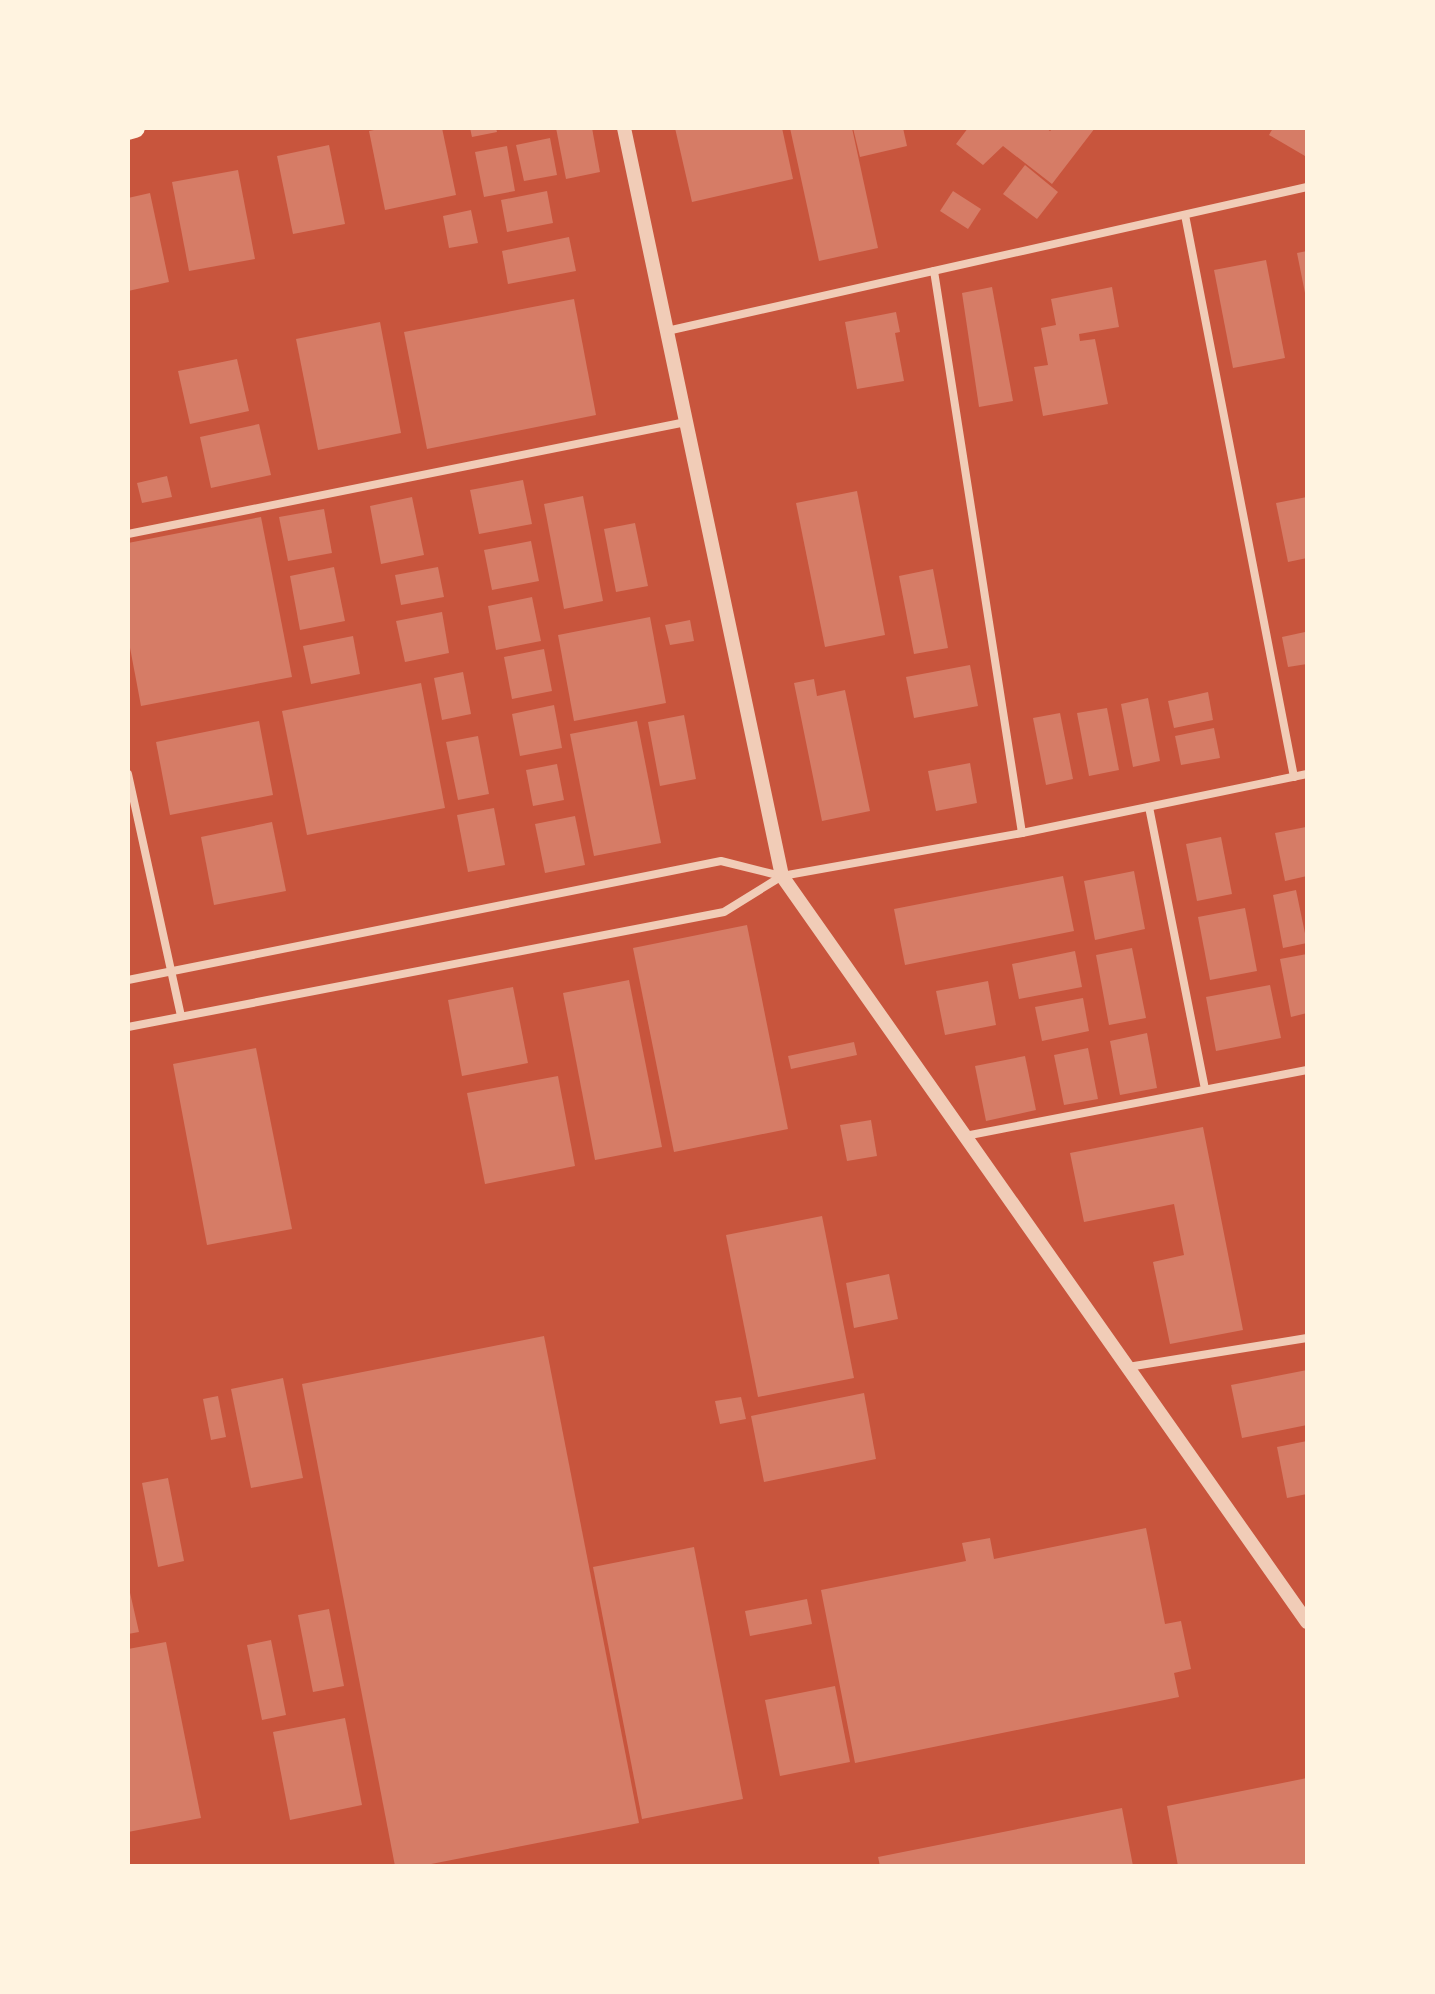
<svg xmlns="http://www.w3.org/2000/svg" width="1435" height="1994" font-family="Helvetica,sans-serif">
	<style>
		.building { fill: #d67c66 }
		.lines { fill: none; stroke-linecap: round; stroke-linejoin: round }
		.minor { stroke: #f1ccb7; stroke-width: 8 }
		.tertiary { stroke: #f1ccb7; stroke-width: 14 }
		.primary { stroke: #fff3e0; stroke-width: 20 }
	</style>
	<rect width="100%" height="100%" fill="#c8553d"/>
	<g class="building">
		<path d="M384,128H442L456,195L385,210L369,131Z"/>
		<path d="M470,128H496L497,132L472,137Z"/>
		<path d="M556,128H592L600,172L566,179Z"/>
		<path d="M675,128H782L793,179L692,202Z"/>
		<path d="M790,128H852L878,248L819,261Z"/>
		<path d="M853,128H903L907,146L860,157Z"/>
		<path d="M968,128H1046L1050,131L1053,128H1095L1052,184L1003,146L983,165L956,144Z"/>
		<path d="M1273,128H1307L1305,156L1269,135Z"/>
		<path d="M550,138L557,175L524,181L516,145Z"/>
		<path d="M329,145L345,224L293,234L277,156Z"/>
		<path d="M507,146L515,191L484,197L475,152Z"/>
		<path d="M1025,165L1058,192L1037,219L1003,194Z"/>
		<path d="M238,170L255,259L189,271L172,182Z"/>
		<path d="M547,191L553,223L507,232L501,200Z"/>
		<path d="M953,191L981,209L968,229L940,211Z"/>
		<path d="M150,193L169,282L128,291V198Z"/>
		<path d="M471,210L478,243L449,248L443,216Z"/>
		<path d="M569,237L576,271L508,284L502,251Z"/>
		<path d="M1307,251V298H1306L1297,253Z"/>
		<path d="M1266,260L1285,358L1233,368L1214,270Z"/>
		<path d="M992,287L1013,401L979,407L962,293Z"/>
		<path d="M1112,287L1119,327L1079,334L1080,341L1095,339L1108,404L1043,416L1034,367L1048,365L1041,328L1056,325L1051,299Z"/>
		<path d="M574,299L596,415L427,449L404,332Z"/>
		<path d="M896,312L900,332L895,333L904,381L857,389L845,322Z"/>
		<path d="M380,322L401,433L318,450L296,339Z"/>
		<path d="M237,359L249,411L190,424L178,371Z"/>
		<path d="M259,424L271,475L211,488L200,437Z"/>
		<path d="M167,476L172,497L142,503L137,483Z"/>
		<path d="M523,480L532,524L479,534L470,490Z"/>
		<path d="M857,491L885,635L825,647L796,503Z"/>
		<path d="M583,496L603,601L564,609L544,504Z"/>
		<path d="M412,497L424,555L381,564L370,506Z"/>
		<path d="M1307,497V558L1288,562L1276,503Z"/>
		<path d="M324,509L332,553L288,561L279,517Z"/>
		<path d="M261,517L292,677L141,706L128,637V543Z"/>
		<path d="M635,523L648,586L616,592L604,529Z"/>
		<path d="M531,541L539,581L492,590L484,550Z"/>
		<path d="M334,567L345,621L300,630L290,576Z"/>
		<path d="M438,567L444,597L401,605L395,575Z"/>
		<path d="M933,569L948,648L914,654L899,576Z"/>
		<path d="M532,597L541,641L496,650L488,606Z"/>
		<path d="M442,612L449,653L405,662L396,621Z"/>
		<path d="M650,617L666,703L574,721L558,635Z"/>
		<path d="M690,620L694,641L670,645L665,625Z"/>
		<path d="M1305,632L1307,664L1288,667L1282,637Z"/>
		<path d="M353,636L360,674L311,684L303,646Z"/>
		<path d="M544,649L552,691L512,699L504,657Z"/>
		<path d="M970,665L978,706L914,718L906,677Z"/>
		<path d="M463,672L471,714L442,720L434,678Z"/>
		<path d="M814,679L817,696L845,690L870,811L822,821L794,683Z"/>
		<path d="M421,683L445,808L307,835L282,711Z"/>
		<path d="M1208,692L1213,720L1174,728L1168,701Z"/>
		<path d="M1148,698L1160,761L1133,767L1121,704Z"/>
		<path d="M554,705L562,748L520,756L512,714Z"/>
		<path d="M1107,708L1119,770L1089,776L1077,713Z"/>
		<path d="M1060,713L1073,779L1046,785L1033,718Z"/>
		<path d="M684,715L696,779L660,786L648,722Z"/>
		<path d="M259,721L273,795L170,815L156,742Z"/>
		<path d="M637,721L661,843L594,856L570,734Z"/>
		<path d="M1214,728L1220,758L1181,765L1175,736Z"/>
		<path d="M478,736L489,794L458,800L446,742Z"/>
		<path d="M970,763L977,803L936,811L928,771Z"/>
		<path d="M557,764L564,800L533,806L526,770Z"/>
		<path d="M494,808L505,865L468,872L457,815Z"/>
		<path d="M575,816L585,865L545,873L535,824Z"/>
		<path d="M272,822L286,891L214,905L201,837Z"/>
		<path d="M1306,827L1307,876L1285,881L1275,833Z"/>
		<path d="M1221,837L1232,894L1197,901L1186,844Z"/>
		<path d="M1134,871L1145,929L1095,940L1084,881Z"/>
		<path d="M1063,876L1074,931L905,965L894,909Z"/>
		<path d="M1296,890L1307,943L1283,948L1273,895Z"/>
		<path d="M1245,908L1257,971L1210,980L1198,917Z"/>
		<path d="M747,925L788,1129L674,1152L633,948Z"/>
		<path d="M1132,948L1146,1018L1109,1025L1096,955Z"/>
		<path d="M1075,951L1082,987L1019,999L1012,964Z"/>
		<path d="M1307,954V1013L1291,1017L1280,959Z"/>
		<path d="M629,980L662,1147L595,1160L563,993Z"/>
		<path d="M988,981L996,1025L945,1035L936,991Z"/>
		<path d="M1270,985L1281,1038L1216,1051L1206,997Z"/>
		<path d="M513,987L528,1063L462,1076L448,1000Z"/>
		<path d="M1083,998L1089,1031L1042,1041L1035,1007Z"/>
		<path d="M1147,1033L1157,1088L1120,1095L1110,1041Z"/>
		<path d="M854,1042L857,1055L791,1069L788,1056Z"/>
		<path d="M256,1048L292,1229L207,1245L173,1064Z"/>
		<path d="M1088,1048L1098,1099L1064,1105L1054,1055Z"/>
		<path d="M1025,1056L1036,1110L986,1121L975,1066Z"/>
		<path d="M558,1076L575,1166L485,1184L467,1093Z"/>
		<path d="M871,1120L877,1156L847,1161L840,1125Z"/>
		<path d="M1203,1127L1243,1330L1170,1344L1153,1262L1184,1255L1174,1204L1084,1222L1070,1153Z"/>
		<path d="M822,1216L854,1378L758,1397L726,1235Z"/>
		<path d="M889,1274L898,1319L854,1328L846,1283Z"/>
		<path d="M544,1336L639,1823L421,1866H395L302,1384Z"/>
		<path d="M1307,1370V1425L1242,1438L1231,1385Z"/>
		<path d="M283,1378L303,1478L251,1488L231,1389Z"/>
		<path d="M864,1393L876,1459L764,1482L751,1416Z"/>
		<path d="M218,1396L226,1437L211,1440L203,1399Z"/>
		<path d="M741,1397L746,1419L720,1424L715,1401Z"/>
		<path d="M1307,1441V1494L1287,1498L1277,1447Z"/>
		<path d="M168,1478L184,1561L158,1567L142,1483Z"/>
		<path d="M1146,1528L1165,1624L1181,1621L1191,1669L1174,1673L1179,1697L855,1763L821,1590L966,1561L962,1543L990,1538L994,1559Z"/>
		<path d="M694,1547L743,1799L642,1819L593,1567Z"/>
		<path d="M128,1584L139,1632L128,1634Z"/>
		<path d="M807,1599L812,1624L750,1636L745,1611Z"/>
		<path d="M329,1609L344,1686L313,1692L298,1615Z"/>
		<path d="M271,1640L286,1715L262,1720L247,1645Z"/>
		<path d="M166,1642L201,1818L128,1832V1649Z"/>
		<path d="M835,1686L850,1762L780,1776L765,1700Z"/>
		<path d="M345,1718L362,1805L290,1820L273,1732Z"/>
		<path d="M1307,1778V1866H1178L1167,1806Z"/>
		<path d="M1122,1808L1133,1866H880L878,1857Z"/>
	</g>
	<g class="lines">
		<g class="minor">
			<path d="M1185,215L1294,777"/>
			<path d="M934,271L1022,833"/>
			<path d="M667,331L1307,187"/>
			<path d="M128,534L686,422"/>
			<path d="M128,774L181,1016"/>
			<path d="M1149,807L1205,1089"/>
			<path d="M128,980L721,861L781,876"/>
			<path d="M128,1027L724,912L782,876L1022,833L1307,774"/>
			<path d="M965,1136L1307,1070"/>
			<path d="M1128,1367L1307,1338"/>
		</g>
		<path class="tertiary" d="M624,128L782,876L1307,1622"/>
		<path class="primary" d="M128,130L135,128"/>
	</g>
	<rect width="1435" height="1994" fill="none" stroke="#fff3e0" stroke-width="260"/>
</svg>
